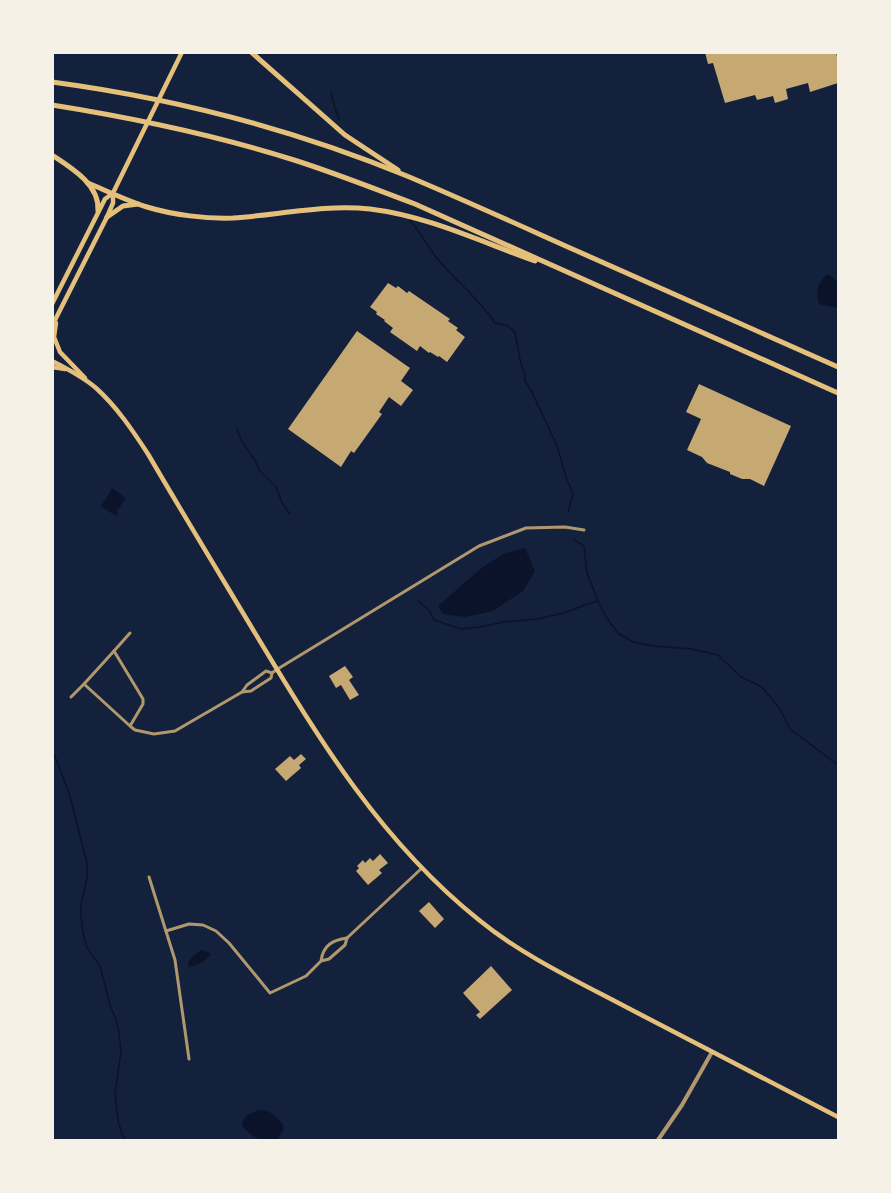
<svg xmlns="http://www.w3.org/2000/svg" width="891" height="1193" font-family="Arial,sans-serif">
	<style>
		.water { fill: #0b132b }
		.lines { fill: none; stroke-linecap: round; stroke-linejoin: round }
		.stream { stroke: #0b132b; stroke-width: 1.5 }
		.building { fill: #c6a872 }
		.minor { stroke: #b1986c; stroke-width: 3 }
		.tertiary { stroke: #b1986c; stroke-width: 4 }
		.secondary { stroke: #e5c07b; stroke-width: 4.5 }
		.motorway { stroke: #e5c07b; stroke-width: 5 }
	</style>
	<rect width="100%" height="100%" fill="#14213d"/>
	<g class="water">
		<path d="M828,274L837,281L838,280V308L819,304C815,291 818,282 828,274Z"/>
		<path d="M112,488L126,498L116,512L118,513L116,516L101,506L111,491L110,490Z"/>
		<path d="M525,548L535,571L523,591L493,611L465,617L443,614L438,606L479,570L503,554Z"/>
		<path d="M201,950L208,952L211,954C205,962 199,965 189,967L188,963L193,956Z"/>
		<path d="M261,1110C272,1111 277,1117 283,1125V1130L278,1139C264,1143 252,1138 242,1126C243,1115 251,1112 261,1110Z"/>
	</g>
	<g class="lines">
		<g class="stream">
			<path d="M331,92L335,108L339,119"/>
			<path d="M409,219C421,233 429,249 440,262C458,283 480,300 495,323L508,326L515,332L521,365L525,374V381L531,390L557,446L567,480L573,494L568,512"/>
			<path d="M237,429L241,440L256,462L259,470L276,487L282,503L290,514"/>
			<path d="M574,540L584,546L587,573L598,601L606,617L618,633L633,642L653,646L692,649L718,655L741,677L762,687L780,709L790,729L838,765"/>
			<path d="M418,601L429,610L434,620L461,629L480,627L504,622L537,619L560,614L597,601"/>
			<path d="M52,749L69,793L87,863V878L81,905V916L83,932L87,948L100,966L110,1005L116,1020L119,1033L121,1051L115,1094L118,1120L122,1134L126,1140"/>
		</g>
	</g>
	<g class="building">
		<path d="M705,52H836L838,61V83L810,92L808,83L786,89L788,99L775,103L773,96L757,100L755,95L725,103L713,63L708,64Z"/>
		<path d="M388,283L396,288L398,286L407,293L409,291L450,319L448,321L458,328L456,330L465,337L447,362L439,356L438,357L430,352L429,353L420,346L417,351L390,332L393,328L384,321L385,320L376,314L377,312L370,307Z"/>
		<path d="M357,331L410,368L401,381L413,390L401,406L389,397L379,412L382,414L354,453L351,451L341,467L288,429Z"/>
		<path d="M699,384L791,426L764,486L750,479H742L730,474V472L707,463L702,457L687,450L701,419L686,412Z"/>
		<path d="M345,666L353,677L349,680L359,695L350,700L341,685L336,688L329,676Z"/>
		<path d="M301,754L306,759L299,765L301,768L286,781L275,769L290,756L294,760Z"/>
		<path d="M380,854L388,863L379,870L382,873L368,885L356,871L359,868L357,866L363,860L365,863L370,858L373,861Z"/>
		<path d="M429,902L444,919L435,928L419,911Z"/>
		<path d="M491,966L512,990L480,1019L476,1015L480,1012L463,993Z"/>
	</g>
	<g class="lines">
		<g class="minor">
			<path d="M114,651L130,633"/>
			<path d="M242,692L251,691L271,678L272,673L276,670L479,546L526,528L565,527L584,530"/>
			<path d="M71,697L84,684"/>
			<path d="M130,726L143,704V699L114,651L84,684L130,726L135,730L154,734L175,731L242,692L247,685L266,671L272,673"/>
			<path d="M149,877L175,960L189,1059"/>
			<path d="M166,931L189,924L203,925L216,931L229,943L270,993L306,976L321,961L329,959L345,945L347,938C333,940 323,945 321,961"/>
			<path d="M347,938L422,868"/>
		</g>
		<path class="tertiary" d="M658,1140L682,1105L712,1052"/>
		<g class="secondary">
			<path d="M52,304L105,199L113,193"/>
			<path d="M56,323L54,337L60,352L85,378"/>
			<path d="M52,326L107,217L113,203V193L182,52"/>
			<path d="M52,361C68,369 83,377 96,388C117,407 133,431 148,454C183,514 219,573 255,633C319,739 381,842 479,920C523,956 577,981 628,1008C698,1044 768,1081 838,1117"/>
			<path d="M52,367L65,369"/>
		</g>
		<g class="motorway">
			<path d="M251,52L345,135L398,170"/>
			<path d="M52,82C172,98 295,130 407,176C464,200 521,226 577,251C664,290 751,328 838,367"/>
			<path d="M52,105C134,118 215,135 294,160C335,173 375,189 415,204L838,393"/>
			<path d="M52,155C72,168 100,185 98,211"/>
			<path d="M88,183C107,191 128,201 147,207C173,215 207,219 233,218C279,215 324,204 370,209C428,216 481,242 535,261"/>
			<path d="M107,217L123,206L138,204"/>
		</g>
	</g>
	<rect width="891" height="1193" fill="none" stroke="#f6f1e7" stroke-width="108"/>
</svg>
